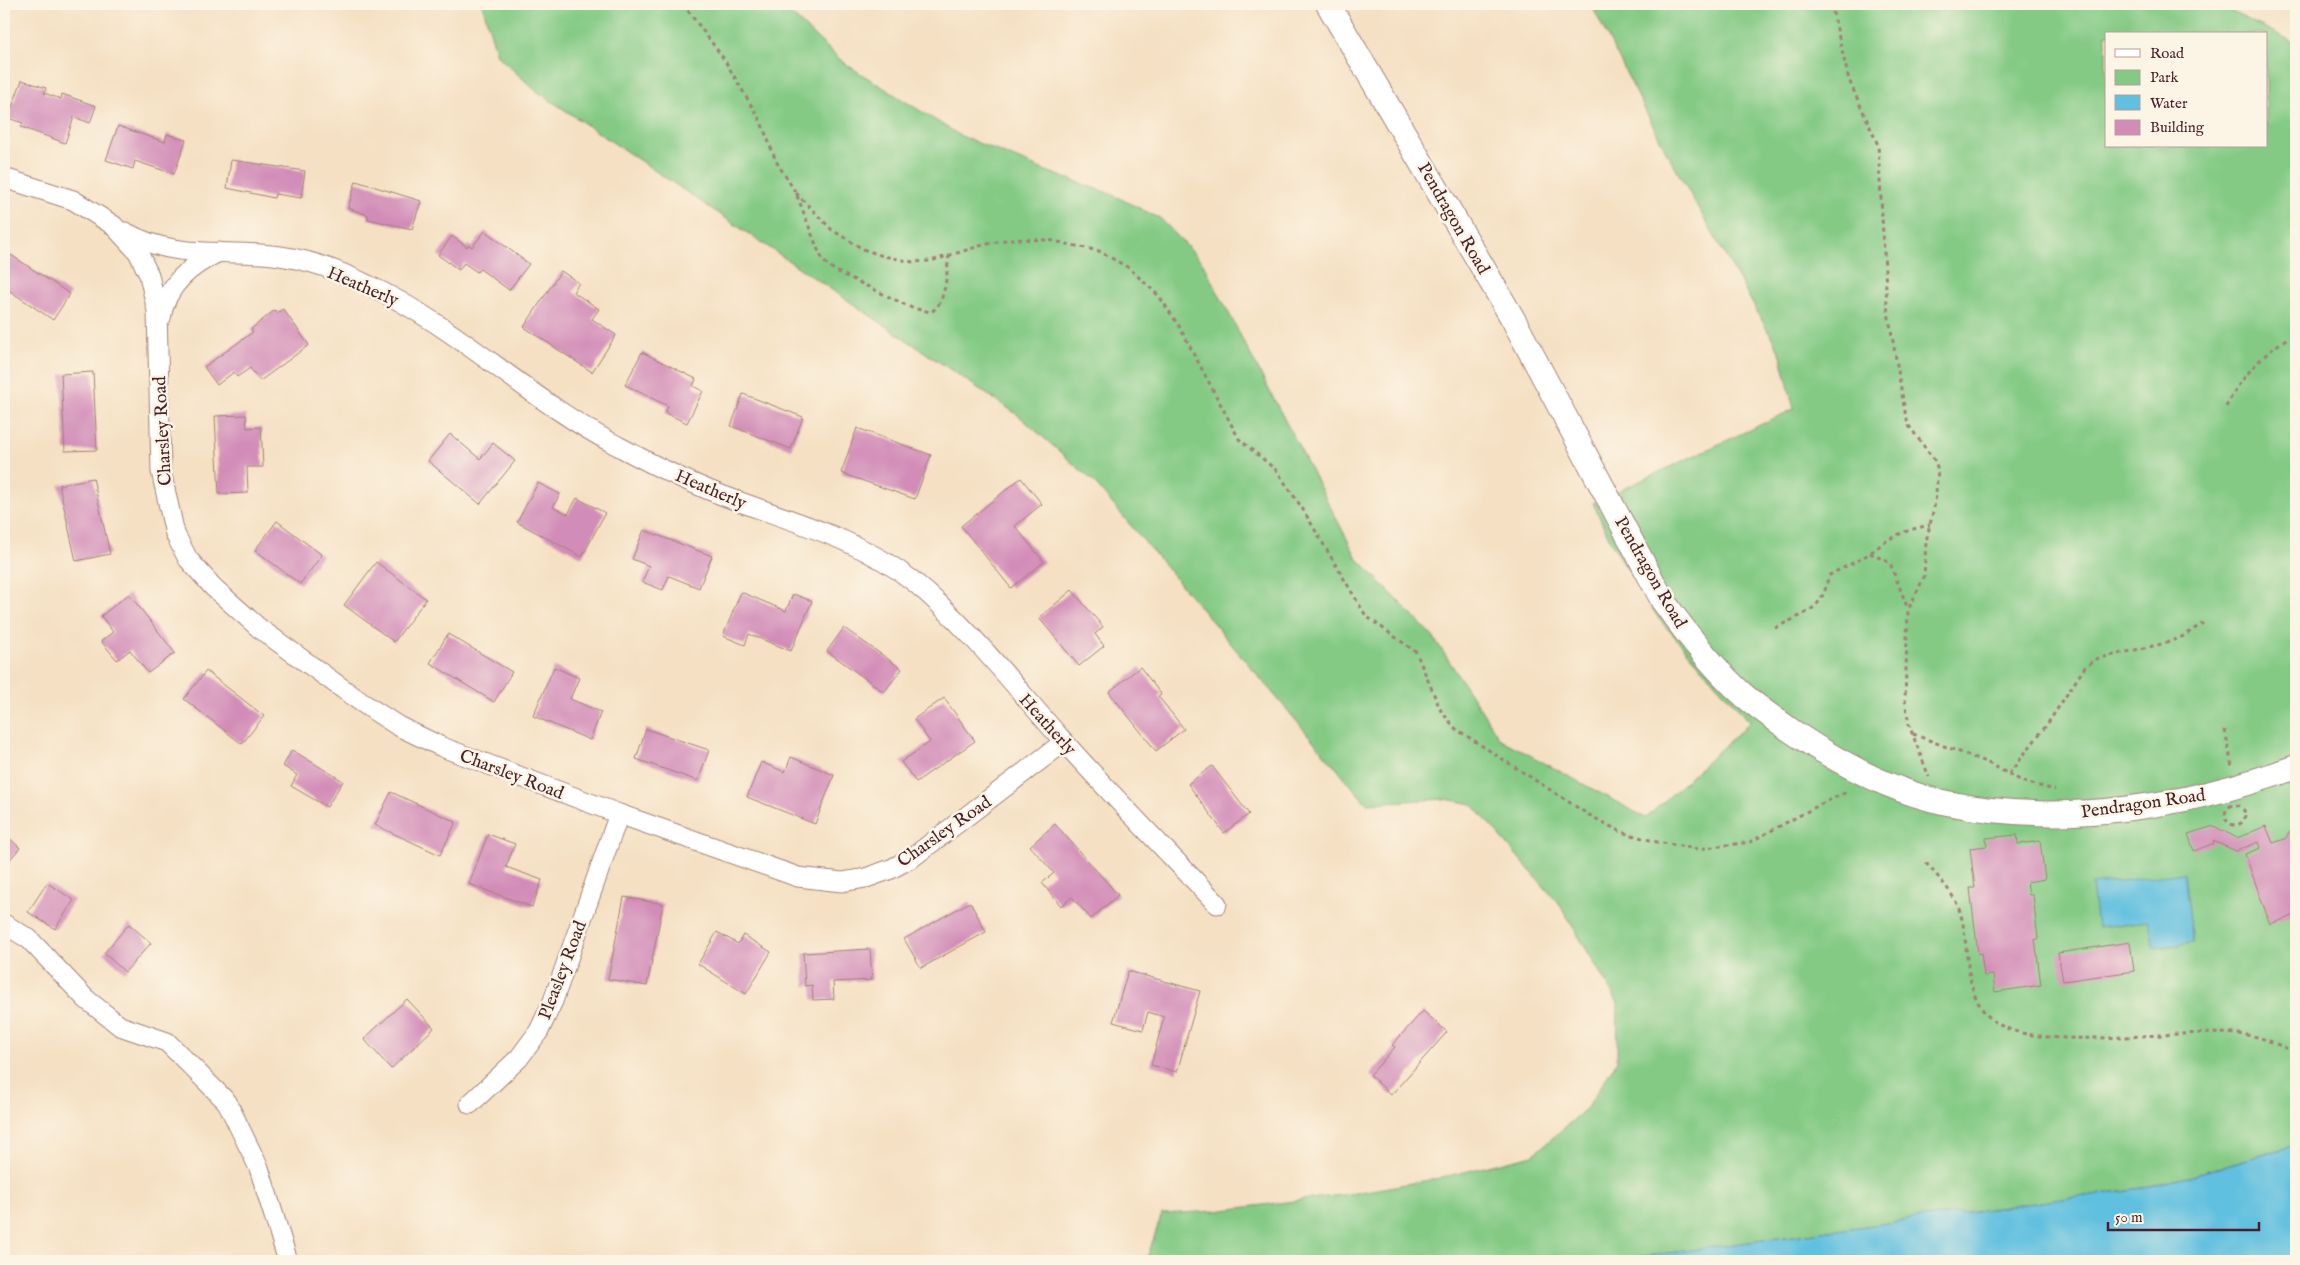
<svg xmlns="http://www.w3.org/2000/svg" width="2300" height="1265" font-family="'IM FELL English',serif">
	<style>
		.green { fill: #84ca85; stroke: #677458; fill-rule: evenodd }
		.water { fill: #61c0df; stroke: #567085 }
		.building { fill: #d28cb8 }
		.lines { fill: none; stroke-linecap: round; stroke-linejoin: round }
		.minor-casing { stroke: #a08077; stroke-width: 21 }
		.tertiary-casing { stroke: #a08077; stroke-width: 26 }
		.path { stroke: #a08077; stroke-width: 3; stroke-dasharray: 4 4; stroke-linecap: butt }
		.minor { stroke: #fff; stroke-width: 19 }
		.tertiary { stroke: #fff; stroke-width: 24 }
		.labels { text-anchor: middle; stroke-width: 5; stroke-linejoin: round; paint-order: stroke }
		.street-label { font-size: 18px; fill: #4a1f2b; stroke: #fcf5e5 }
	</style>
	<rect width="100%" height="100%" fill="#fcf5e5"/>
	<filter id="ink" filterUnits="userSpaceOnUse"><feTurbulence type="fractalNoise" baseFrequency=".02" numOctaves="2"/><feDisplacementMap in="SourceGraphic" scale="10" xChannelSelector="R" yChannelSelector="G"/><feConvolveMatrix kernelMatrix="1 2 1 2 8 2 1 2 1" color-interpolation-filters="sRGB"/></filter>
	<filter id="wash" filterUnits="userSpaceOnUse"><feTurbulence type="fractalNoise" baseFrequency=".0096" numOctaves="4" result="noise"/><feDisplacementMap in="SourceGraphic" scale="20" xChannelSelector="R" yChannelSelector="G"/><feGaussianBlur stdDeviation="1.12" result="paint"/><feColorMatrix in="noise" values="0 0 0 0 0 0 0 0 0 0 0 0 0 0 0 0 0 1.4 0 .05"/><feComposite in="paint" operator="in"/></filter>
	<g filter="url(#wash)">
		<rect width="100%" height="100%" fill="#f5e0c3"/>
		<path class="green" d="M482,4H780L844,63L959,135L1046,171L1111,194L1161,219L1202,262L1357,558L1434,638L1500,739L1646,818L1750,722L1659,619L1612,544L1593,503L1794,409L1780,352L1667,153L1591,4H2220L2228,10L2296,43V1145L2151,1187L1611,1261H1146L1162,1214L1216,1211L1349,1194L1440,1178L1533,1155L1587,1108L1617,1061L1618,1003L1560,905L1472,804L1445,799L1366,803L1093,481L1018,415L535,90L497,55ZM2106,34H2266V146H2106Z"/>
		<g class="water">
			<path d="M2184,873L2193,943L2154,948L2149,921L2097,927L2092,885Z"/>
			<path d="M2296,1145V1261H1611L2151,1187Z"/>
		</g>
		<g id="blocks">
			<g class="building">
				<path d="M22,80L46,88L44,93L61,99L62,94L96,106L90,123L74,117L65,143L21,127L23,123L8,118Z"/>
				<path d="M118,126L165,142L167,134L186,140L174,174L135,161L133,169L106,160Z"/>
				<path d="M231,160L305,171L301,198L275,194L274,198L227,188Z"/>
				<path d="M356,181L421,201L412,229L368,219V215L348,208Z"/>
				<path d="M485,231L529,264L509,290L480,269L477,272L464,263L459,270L438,255L452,236L467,247L469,245L472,247Z"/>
				<path d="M11,255L70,294L53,320L4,287V266Z"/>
				<path d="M561,271L579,283L573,292L599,309L592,319L616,335L592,372L524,327Z"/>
				<path d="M283,309L309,345L260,381L250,368L237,377L234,372L217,385L204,367L253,332L251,329L275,310L277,313Z"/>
				<path d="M642,352L696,379L693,386L703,391L687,423L665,413L668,406L625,385Z"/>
				<path d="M93,372L97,450L65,451L61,374Z"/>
				<path d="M743,394L803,417L791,449L731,426Z"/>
				<path d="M246,415L247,428L261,427L263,467H247L248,493L219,494L215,416Z"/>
				<path d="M857,428L931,455L915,499L841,473Z"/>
				<path d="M450,434L480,459L493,443L515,461L480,504L428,461Z"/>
				<path d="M93,478L110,554L76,561L59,485Z"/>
				<path d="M1021,478L1042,504L1015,526L1044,562L1011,588L961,526Z"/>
				<path d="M538,483L560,494L553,507L568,514L577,498L605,513L582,557L517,522Z"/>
				<path d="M277,521L322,555L300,584L255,550Z"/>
				<path d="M644,530L712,556L699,588L669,576L663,590L642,582L649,566L632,559Z"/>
				<path d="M376,562L426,599L394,642L344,605Z"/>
				<path d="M1072,590L1103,627L1095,634L1104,646L1079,666L1039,618Z"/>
				<path d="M741,592L786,611L793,594L812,601L791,651L749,634L745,645L723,636Z"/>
				<path d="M129,594L175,653L148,673L130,650L117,660L101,641L113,632L101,616Z"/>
				<path d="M844,628L902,669L884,692L827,651Z"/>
				<path d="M448,634L512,672L494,702L430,663Z"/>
				<path d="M554,667L579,678L570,699L601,712L590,740L533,716Z"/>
				<path d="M1140,667L1161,694L1158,696L1184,729L1156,751L1109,692Z"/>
				<path d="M206,671L264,716L242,744L184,699Z"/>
				<path d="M944,698L975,741L916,782L901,762L930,742L914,719Z"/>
				<path d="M646,729L709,750L698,781L636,759Z"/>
				<path d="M292,750L343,781L327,807L291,786L297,775L283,766Z"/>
				<path d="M791,757L834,775L815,824L747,797L761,762L785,772Z"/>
				<path d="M1212,766L1249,814L1224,833L1188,784Z"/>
				<path d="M391,792L456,822L440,855L375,825Z"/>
				<path d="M1055,824L1118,895L1091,919L1072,897L1061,906L1042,883L1054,873L1030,846Z"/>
				<path d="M2214,826L2237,838L2266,826L2273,843L2285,839L2289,833L2296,829V915L2270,924L2245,854L2261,848L2259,842L2236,851L2213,841L2214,843L2194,851L2188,834Z"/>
				<path d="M4,833L20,848L4,866Z"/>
				<path d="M488,834L515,844L506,867L542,880L532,907L469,884Z"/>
				<path d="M2017,835L2018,844L2040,841L2045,879L2027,882L2029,895H2033L2038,939H2035L2041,985L1995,992L1993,975L1984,976L1981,953L1978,954L1970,888H1975L1970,848L1987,846L1986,838Z"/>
				<path d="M47,883L74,900L55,929L28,912Z"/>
				<path d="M624,897L663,904L647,986L608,979Z"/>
				<path d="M970,902L986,932L921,968L904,939Z"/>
				<path d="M129,924L151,943L125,972L104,953Z"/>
				<path d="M717,932L738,944L743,935L771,952L746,994L698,964Z"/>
				<path d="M2130,942L2134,971L2063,981L2058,953Z"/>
				<path d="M870,949L872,980L833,982L834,999L813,1000L812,985L805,986L803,953Z"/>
				<path d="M1128,971L1200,991L1177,1072L1151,1065L1164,1017L1148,1012L1143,1030L1113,1022Z"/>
				<path d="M407,999L434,1028L391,1069L364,1039Z"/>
				<path d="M1423,1011L1447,1032L1391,1095L1370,1075L1395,1047L1392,1045Z"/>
			</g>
		</g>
	</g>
	<g filter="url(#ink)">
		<use href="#blocks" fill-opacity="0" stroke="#a08077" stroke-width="1"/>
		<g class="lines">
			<g class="minor-casing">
				<g id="minor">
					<path d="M4,178L73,200L113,225L138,252L149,275L157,311L161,471L175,534L188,559L213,587L259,628L361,702L398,726L442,747L619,814L798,877L842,882L866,878L891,869L913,857L1064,742"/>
					<path d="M125,232C176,261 225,248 280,256C309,260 342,272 368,285C459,327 530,401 618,446C655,466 693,485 732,499C794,522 861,540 913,581C967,625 1012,683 1058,735C1109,793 1164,848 1217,904"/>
					<path d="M161,318C166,285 190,266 219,252"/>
					<path d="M4,924L29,939L86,999L120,1026L167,1042L227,1102L259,1168L288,1261"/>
					<path d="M470,1104L519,1058L539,1031L553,1001L619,814"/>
				</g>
			</g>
			<g class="tertiary-casing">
				<path id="tertiary" d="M1328,4L1513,319L1663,601C1686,633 1710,664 1739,691C1755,706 1775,719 1793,732C1839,763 1892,792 1947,803C2063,827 2186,807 2296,767"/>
			</g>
			<g class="path">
				<path d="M683,4L724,59L761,122L776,161L796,193L818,250L824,262L834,270L912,308L931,312C947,302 946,273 949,256"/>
				<path d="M1831,4L1849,80L1878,145L1887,306L1905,412L1909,426L1935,461L1938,470L1935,503L1926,542L1924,577L1908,610L1905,700L1909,725L1929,777"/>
				<path d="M796,193L832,230L863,249L883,256L913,262L931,261L983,245L1010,239L1049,240L1099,251L1129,268L1159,296L1179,326L1239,439L1277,471L1302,508L1366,616L1416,652L1441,711L1456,729L1589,815L1621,832L1657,842L1698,849L1750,842L1823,803L1847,792"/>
				<path d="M2226,407C2241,376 2266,350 2296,333"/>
				<path d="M1870,553L1890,563L1908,609"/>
				<path d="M1775,628C1804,613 1824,611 1828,576C1841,568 1857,562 1870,553C1892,536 1902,531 1930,525"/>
				<path d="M2225,730L2232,767"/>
				<path d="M1913,734L1988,763L2024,782L2055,790"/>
				<path d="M2009,774L2048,723L2085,667L2096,659L2166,643L2184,636L2203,623"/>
				<circle cx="2235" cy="815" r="10"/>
				<path d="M1926,863C1937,876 1953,892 1959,909C1971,943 1961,990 1989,1017C2034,1061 2199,1020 2261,1038C2273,1042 2286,1048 2296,1053"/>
			</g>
			<use href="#minor" class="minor"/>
			<use href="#tertiary" class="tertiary"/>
		</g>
	</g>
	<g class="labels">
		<g class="street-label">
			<text transform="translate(1454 218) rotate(60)" y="6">Pendragon Road</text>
			<text transform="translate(363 286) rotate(23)" y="6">Heatherly</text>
			<text transform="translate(162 431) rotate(-93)" y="6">Charsley Road</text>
			<text transform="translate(711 489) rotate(23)" y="6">Heatherly</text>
			<text transform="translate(1651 572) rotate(60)" y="6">Pendragon Road</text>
			<text transform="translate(1048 724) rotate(48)" y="6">Heatherly</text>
			<text transform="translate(512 774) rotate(21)" y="6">Charsley Road</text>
			<text transform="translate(2143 803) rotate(-8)" y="6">Pendragon Road</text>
			<text transform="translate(944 831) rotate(-35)" y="6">Charsley Road</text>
			<text transform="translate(562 970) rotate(-69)" y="6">Pleasley Road</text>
		</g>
	</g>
	<rect width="2300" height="1265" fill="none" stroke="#fcf5e5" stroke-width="20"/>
	<rect x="2105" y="32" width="162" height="115" fill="#fcf5e5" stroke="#b59f9b"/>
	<rect x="2115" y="49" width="25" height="8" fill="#ffffff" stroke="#b59f9b"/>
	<text x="2150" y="58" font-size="15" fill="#4a1f2b">Road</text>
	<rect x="2115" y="70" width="25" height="15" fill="#84ca85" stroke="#b59f9b"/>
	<text x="2150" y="82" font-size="15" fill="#4a1f2b">Park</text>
	<rect x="2115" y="95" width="25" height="15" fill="#61c0df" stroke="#b59f9b"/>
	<text x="2150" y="108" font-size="15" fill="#4a1f2b">Water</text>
	<rect x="2115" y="120" width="25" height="15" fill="#d28cb8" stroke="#b59f9b"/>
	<text x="2150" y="132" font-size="15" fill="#4a1f2b">Building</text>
	<path d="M2108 1222v8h151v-8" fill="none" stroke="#4a1f2b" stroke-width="2.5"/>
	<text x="2115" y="1222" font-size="15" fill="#4a1f2b" stroke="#fcf5e5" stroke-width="4" paint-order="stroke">50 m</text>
</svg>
